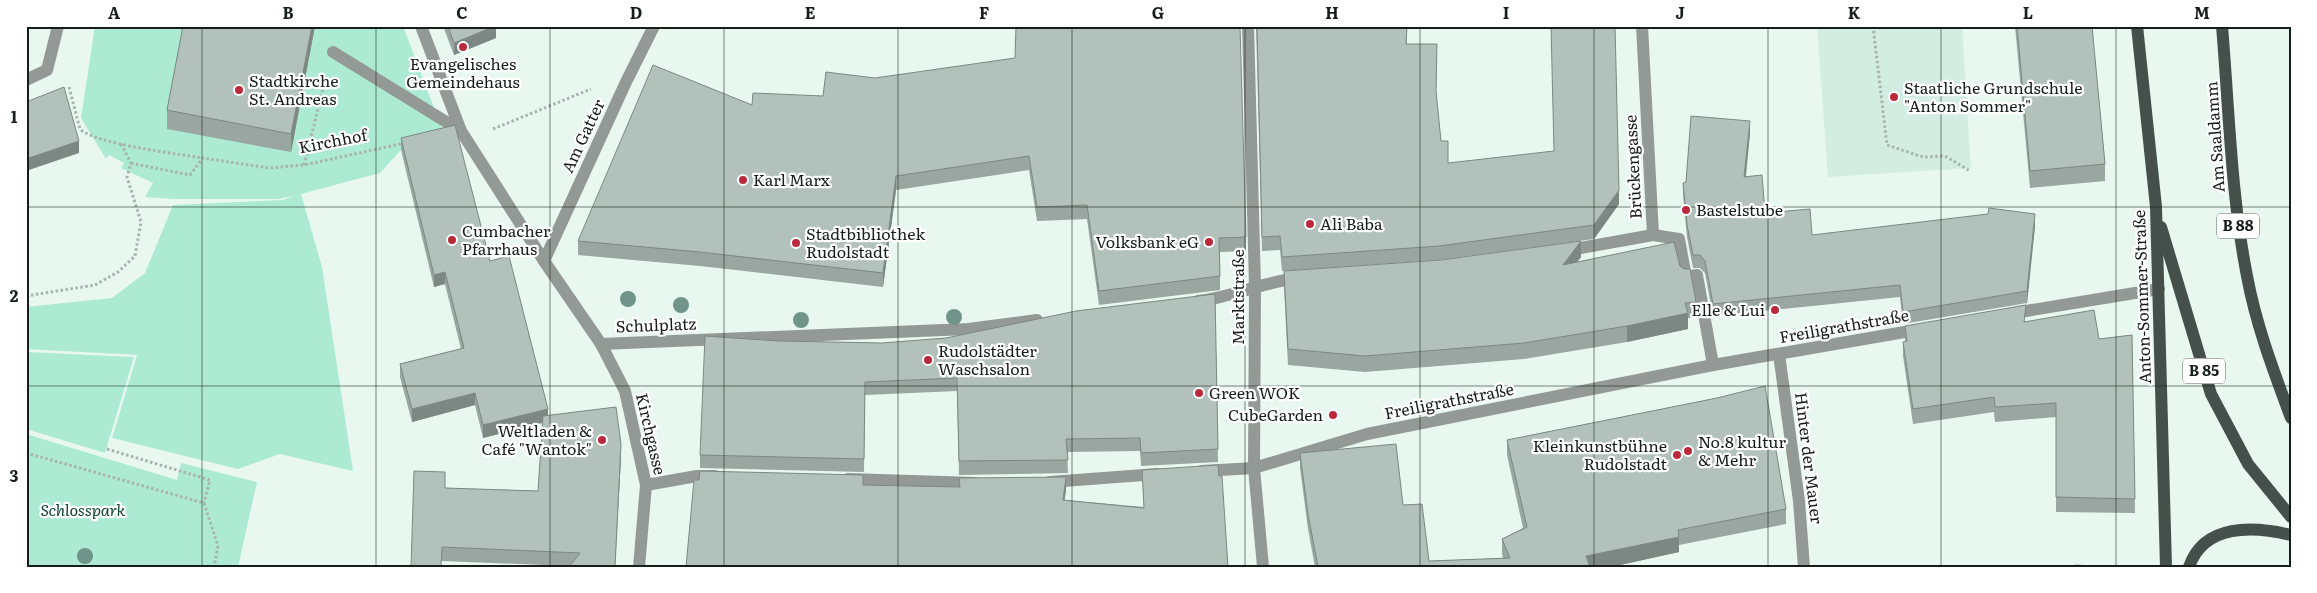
<svg xmlns="http://www.w3.org/2000/svg" width="2317" height="593" font-family="Literata,serif">
	<style>
		.built { fill: #d4ede3 }
		.green { fill: #adead3 }
		.lines { fill: none; stroke-linecap: round; stroke-linejoin: round }
		.path { stroke: #a7b4ae; stroke-width: 3; stroke-dasharray: 2.5 2.5; stroke-linecap: butt }
		.lane { stroke: #939996; stroke-width: 12 }
		.street { stroke: #939996; stroke-width: 12 }
		.primary { stroke: #45504c; stroke-width: 12 }
		.tree { fill: #709489 }
		.wall { fill: #99a6a1 }
		.shaded-wall { fill: #7d8783 }
		.building { fill: #b2c1bb; stroke: #7d8783 }
		.grid { fill: none; stroke: #171d1b; stroke-width: 1; stroke-opacity: 0.55 }
		.poi-dot { fill: #bb2a3c; stroke: #fff; stroke-width: 2 }
		.labels { text-anchor: middle; stroke-width: 4.5; stroke-linejoin: round; paint-order: stroke }
		.shield { fill: #fff; stroke: #5d615f; stroke-width: 1 }
		.shield-label { font-size: 15px; font-weight: bold; fill: #171d1b }
		.poi-label { font-size: 16px; fill: #171d1b; stroke: #fff; text-anchor: start }
		.street-label { font-size: 16px; fill: #171d1b; stroke: #fff }
		.park-label { font-size: 16px; font-style: italic; fill: #0d4334; stroke: #fff }
		.neatline { fill: none; stroke: #171d1b; stroke-width: 2 }
		.grid-label { font-size: 16px; text-anchor: middle; font-weight: bold; fill: #171d1b }
	</style>
	<rect width="100%" height="100%" fill="#e8f8f1"/>
	<path class="built" d="M1817,26H1962L1971,168L1828,177Z"/>
	<g class="green">
		<path d="M95,26H403L446,139L401,150L380,173L301,194L322,267L353,471L280,454L238,469L112,438L137,355L26,349V307L112,298L145,273L173,205L283,200L294,196L278,199H174L145,197L153,183L121,168L124,163L109,155L106,159L81,118Z"/>
		<path d="M26,352L134,357L105,453L26,429Z"/>
		<path d="M26,434L177,480L181,463L257,482L238,567H26Z"/>
	</g>
	<g class="lines">
		<g class="path">
			<path d="M1873,26L1887,145L1923,157L1945,156L1970,171"/>
			<path d="M69,87L80,129C95,144 178,154 203,158"/>
			<path d="M493,129L591,89"/>
			<path d="M121,144L131,163"/>
			<path d="M131,163L190,175L203,158L269,168L304,165L405,143"/>
			<path d="M304,165L325,81"/>
			<path d="M26,296L95,285L118,272L135,256L141,222L127,177L131,163"/>
			<path d="M107,449L210,480L204,503"/>
			<path d="M26,453L204,503L218,546L214,567"/>
		</g>
		<g class="lane">
			<path d="M333,52L461,131"/>
			<path d="M26,80L47,70L58,26"/>
		</g>
		<g class="street">
			<path d="M421,26L461,131L544,261L601,344L625,391L646,485L639,567"/>
			<path d="M1248,26L1255,286L1254,468L1263,567"/>
			<path d="M1642,26L1653,235"/>
			<path d="M1564,251L1653,235L1679,239L1686,277L1697,275L1713,365"/>
			<path d="M544,261L626,82L654,26"/>
			<path d="M1198,301C1233,297 1265,281 1300,278"/>
			<path d="M2008,314L2159,289"/>
			<path d="M601,344L968,329L1037,320"/>
			<path d="M1779,354L1799,501L1804,567"/>
			<path d="M1202,471L1254,468L1367,434L1713,365L1922,329"/>
			<path d="M848,479L975,483"/>
			<path d="M1050,482L1157,474"/>
			<path d="M646,485L697,476H715"/>
		</g>
		<g class="primary">
			<path d="M2137,26L2156,207L2166,567"/>
			<path d="M2222,26C2229,109 2231,195 2247,276C2256,325 2274,372 2291,418"/>
			<path d="M2161,227L2211,394L2248,464L2291,517"/>
			<path d="M2189,567C2204,523 2254,526 2291,535"/>
		</g>
	</g>
	<g class="tree">
		<circle cx="628" cy="299" r="8"/>
		<circle cx="681" cy="305" r="8"/>
		<circle cx="954" cy="317" r="8"/>
		<circle cx="801" cy="320" r="8"/>
		<circle cx="85" cy="556" r="8"/>
	</g>
	<g class="wall">
		<path d="M183,26H315L291,152L167,129V110Z"/>
		<path d="M443,26H496V38L454,55Z"/>
		<path d="M1256,26H1407V44L1437,58L1436,94L1441,141L1448,163L1619,204L1594,239L1439,260L1282,271L1280,250L1262,251Z"/>
		<path d="M2015,26H2092L2105,164V181L2030,188Z"/>
		<path d="M826,72L1246,237V251L1220,252V290L1099,305L1087,219L1037,221L1029,170L896,190L883,287L700,266L578,255V241L752,105L823,96Z"/>
		<path d="M1750,133L1746,177L1765,213L1812,235L2035,226L2027,303L1903,324L1900,297L1713,316L1705,273L1700,268H1693L1687,237L1683,195V183L1686,182Z"/>
		<path d="M401,138L490,261L548,416L621,457L615,567L570,566L442,561L411,567L445,488L538,491L543,423L483,438L475,405L412,422L400,377V364L461,349L445,284L434,287L401,150Z"/>
		<path d="M1581,257L1577,262L1680,266L1696,302V318H1688V329L1627,342L1524,359L1365,372L1288,365L1284,287V271Z"/>
		<path d="M1215,294L1218,462L1141,466L1140,451L1067,452L1068,473L959,475L957,391L865,395L864,472L700,468V455L779,341L882,343L946,338Z"/>
		<path d="M2026,321L2099,339L2132,335L2135,513L2056,512V417L1995,422L1994,412L1913,424L1903,356V342H1905V326Z"/>
		<path d="M1507,440L1786,509V524L1679,545V552L1611,567H1315L1308,529L1300,468V453L1403,505L1429,561L1503,558L1502,554V539L1523,528L1507,455Z"/>
		<path d="M1142,470L1219,476L1228,567L863,485L1066,490L1064,500L1144,507Z"/>
	</g>
	<g class="shaded-wall">
		<path d="M312,26H315L291,152V134Z"/>
		<path d="M496,26V38L454,55V43Z"/>
		<path d="M1750,121V133L1744,189V177Z"/>
		<path d="M79,141V153L26,171V159Z"/>
		<path d="M896,176V190L883,287V273Z"/>
		<path d="M1619,190V204L1594,239V225Z"/>
		<path d="M2035,214V226L2027,303V291Z"/>
		<path d="M1581,241V257L1563,281V265Z"/>
		<path d="M445,272V284L434,287V275Z"/>
		<path d="M1688,313V329L1627,342V326Z"/>
		<path d="M475,393V405L412,422V409Z"/>
		<path d="M548,409V421L483,438V425Z"/>
		<path d="M621,444V457L615,567Z"/>
		<path d="M1066,477V490L1063,513V500Z"/>
		<path d="M1679,537V552L1611,567H1586V556Z"/>
	</g>
	<g class="building">
		<path d="M183,26H312L291,134L167,110Z"/>
		<path d="M448,26H495L454,43Z"/>
		<path d="M1016,26H1240L1246,237L1219,238L1220,276L1099,291L1087,205L1037,207L1029,156L896,176L883,273L700,252L578,241L653,65L752,105L753,93L823,96L826,72L875,78L1015,58Z"/>
		<path d="M1257,26H1407L1406,44H1437L1436,91L1441,141H1448V163L1554,151L1551,26H1615L1619,190L1594,225L1439,246L1282,257L1280,236L1262,237Z"/>
		<path d="M2017,26H2092L2105,164L2030,171Z"/>
		<path d="M64,87L79,141L26,159V102Z"/>
		<path d="M1691,116L1750,121L1744,177L1762,175L1765,213L1810,209L1812,235L1988,214L1989,208L2035,214L2027,291L1903,312L1900,285L1713,304L1705,261L1700,255H1693L1687,225L1683,183L1686,182Z"/>
		<path d="M455,125L490,261L509,256L548,409L483,425L475,393L412,409L400,364L464,348L445,272L434,275L401,138Z"/>
		<path d="M1581,241L1563,265L1674,242L1680,266L1684,269H1690L1696,302L1685,303L1688,313L1627,326L1524,343L1365,356L1288,349L1284,271L1441,260Z"/>
		<path d="M1215,294L1218,449L1141,453L1140,438L1066,439L1068,460L959,461L957,378L865,382L864,459L700,455L705,336L779,341L882,343L946,338L1076,311Z"/>
		<path d="M2026,305L2024,322L2094,310L2099,339L2132,335L2135,499L2056,497V403L1995,407L1994,397L1913,409L1903,342L1907,341L1905,326Z"/>
		<path d="M1765,386L1786,509L1678,530L1679,537L1586,556L1590,567H1318L1308,514L1300,453L1396,444L1403,505L1422,504L1429,561L1510,558L1502,539L1527,527L1507,440L1717,398Z"/>
		<path d="M616,407L621,444L615,567H569L580,553L442,547L441,567H411L414,471L445,472V488L538,491L543,416Z"/>
		<path d="M1218,465L1219,476H1222L1228,567H686L694,480H699L700,471L863,475V485L960,487L959,478L1066,477L1063,500L1144,508L1142,470Z"/>
		<path d="M2075,565L2112,567H2075Z"/>
	</g>
	<path class="grid" d="M202,26V567M376,26V567M550,26V567M724,26V567M898,26V567M1072,26V567M1245,26V567M1420,26V567M1594,26V567M1768,26V567M1941,26V567M2116,26V567M26,207H2291M26,386H2291"/>
	<g class="poi-dot">
		<circle cx="463" cy="47" r="5"/>
		<circle cx="239" cy="90" r="5"/>
		<circle cx="1894" cy="97" r="5"/>
		<circle cx="743" cy="180" r="5"/>
		<circle cx="1686" cy="210" r="5"/>
		<circle cx="1310" cy="224" r="5"/>
		<circle cx="452" cy="240" r="5"/>
		<circle cx="1209" cy="242" r="5"/>
		<circle cx="796" cy="243" r="5"/>
		<circle cx="1775" cy="310" r="5"/>
		<circle cx="928" cy="360" r="5"/>
		<circle cx="1199" cy="393" r="5"/>
		<circle cx="1333" cy="415" r="5"/>
		<circle cx="602" cy="440" r="5"/>
		<circle cx="1688" cy="451" r="5"/>
		<circle cx="1677" cy="455" r="5"/>
	</g>
	<g class="labels">
		<g class="shield">
			<rect x="2217" y="213.5" width="42" height="25" rx="4"/>
			<rect x="2183" y="358.5" width="42" height="25" rx="4"/>
		</g>
		<g class="shield-label">
			<text x="2238" y="231">B 88</text>
			<text x="2204" y="376">B 85</text>
		</g>
		<g class="poi-label">
			<text x="463" y="70" text-anchor="middle">Evangelisches<tspan x="463" dy="18">Gemeindehaus</tspan></text>
			<text x="249" y="87">Stadtkirche<tspan x="249" dy="18">St. Andreas</tspan></text>
			<text x="1904" y="94">Staatliche Grundschule<tspan x="1904" dy="18">"Anton Sommer"</tspan></text>
			<text x="753" y="186">Karl Marx</text>
			<text x="1696" y="216">Bastelstube</text>
			<text x="1320" y="230">Ali Baba</text>
			<text x="462" y="237">Cumbacher<tspan x="462" dy="18">Pfarrhaus</tspan></text>
			<text x="806" y="240">Stadtbibliothek<tspan x="806" dy="18">Rudolstadt</tspan></text>
			<text x="1199" y="248" text-anchor="end">Volksbank eG</text>
			<text x="1765" y="316" text-anchor="end">Elle &amp; Lui</text>
			<text x="938" y="357">Rudolstädter<tspan x="938" dy="18">Waschsalon</tspan></text>
			<text x="1209" y="399">Green WOK</text>
			<text x="1323" y="421" text-anchor="end">CubeGarden</text>
			<text x="592" y="437" text-anchor="end">Weltladen &amp;<tspan x="592" dy="18">Café "Wantok"</tspan></text>
			<text x="1698" y="448">No.8 kultur<tspan x="1698" dy="18">&amp; Mehr</tspan></text>
			<text x="1667" y="452" text-anchor="end">Kleinkunstbühne<tspan x="1667" dy="18">Rudolstadt</tspan></text>
		</g>
		<g class="street-label">
			<text transform="translate(583 136) rotate(-65)" y="6">Am Gatter</text>
			<text transform="translate(2215 137) rotate(-94)" y="6">Am Saaldamm</text>
			<text transform="translate(333 141) rotate(-11)" y="6">Kirchhof</text>
			<text transform="translate(1633 167) rotate(-93)" y="6">Brückengasse</text>
			<text transform="translate(1238 297) rotate(-90)" y="6">Marktstraße</text>
			<text transform="translate(2142 297) rotate(-92)" y="6">Anton-Sommer-Straße</text>
			<text transform="translate(656 325) rotate(-2)" y="6">Schulplatz</text>
			<text transform="translate(1844 326) rotate(-10)" y="6">Freiligrathstraße</text>
			<text transform="translate(1449 401) rotate(-11)" y="6">Freiligrathstraße</text>
			<text transform="translate(651 434) rotate(77)" y="6">Kirchgasse</text>
			<text transform="translate(1809 458) rotate(83)" y="6">Hinter der Mauer</text>
		</g>
		<g class="park-label">
			<text x="83" y="516">Schlosspark</text>
		</g>
	</g>
	<rect width="2317" height="593" fill="none" stroke="#ffffff" stroke-width="55"/>
	<rect x="28" y="28" width="2262" height="538" class="neatline"/>
	<g class="grid-label">
		<text x="114" y="19">A</text>
		<text x="288" y="19">B</text>
		<text x="462" y="19">C</text>
		<text x="636" y="19">D</text>
		<text x="810" y="19">E</text>
		<text x="984" y="19">F</text>
		<text x="1158" y="19">G</text>
		<text x="1332" y="19">H</text>
		<text x="1506" y="19">I</text>
		<text x="1680" y="19">J</text>
		<text x="1854" y="19">K</text>
		<text x="2028" y="19">L</text>
		<text x="2202" y="19">M</text>
		<text x="14" y="123">1</text>
		<text x="14" y="302">2</text>
		<text x="14" y="482">3</text>
	</g>
</svg>
